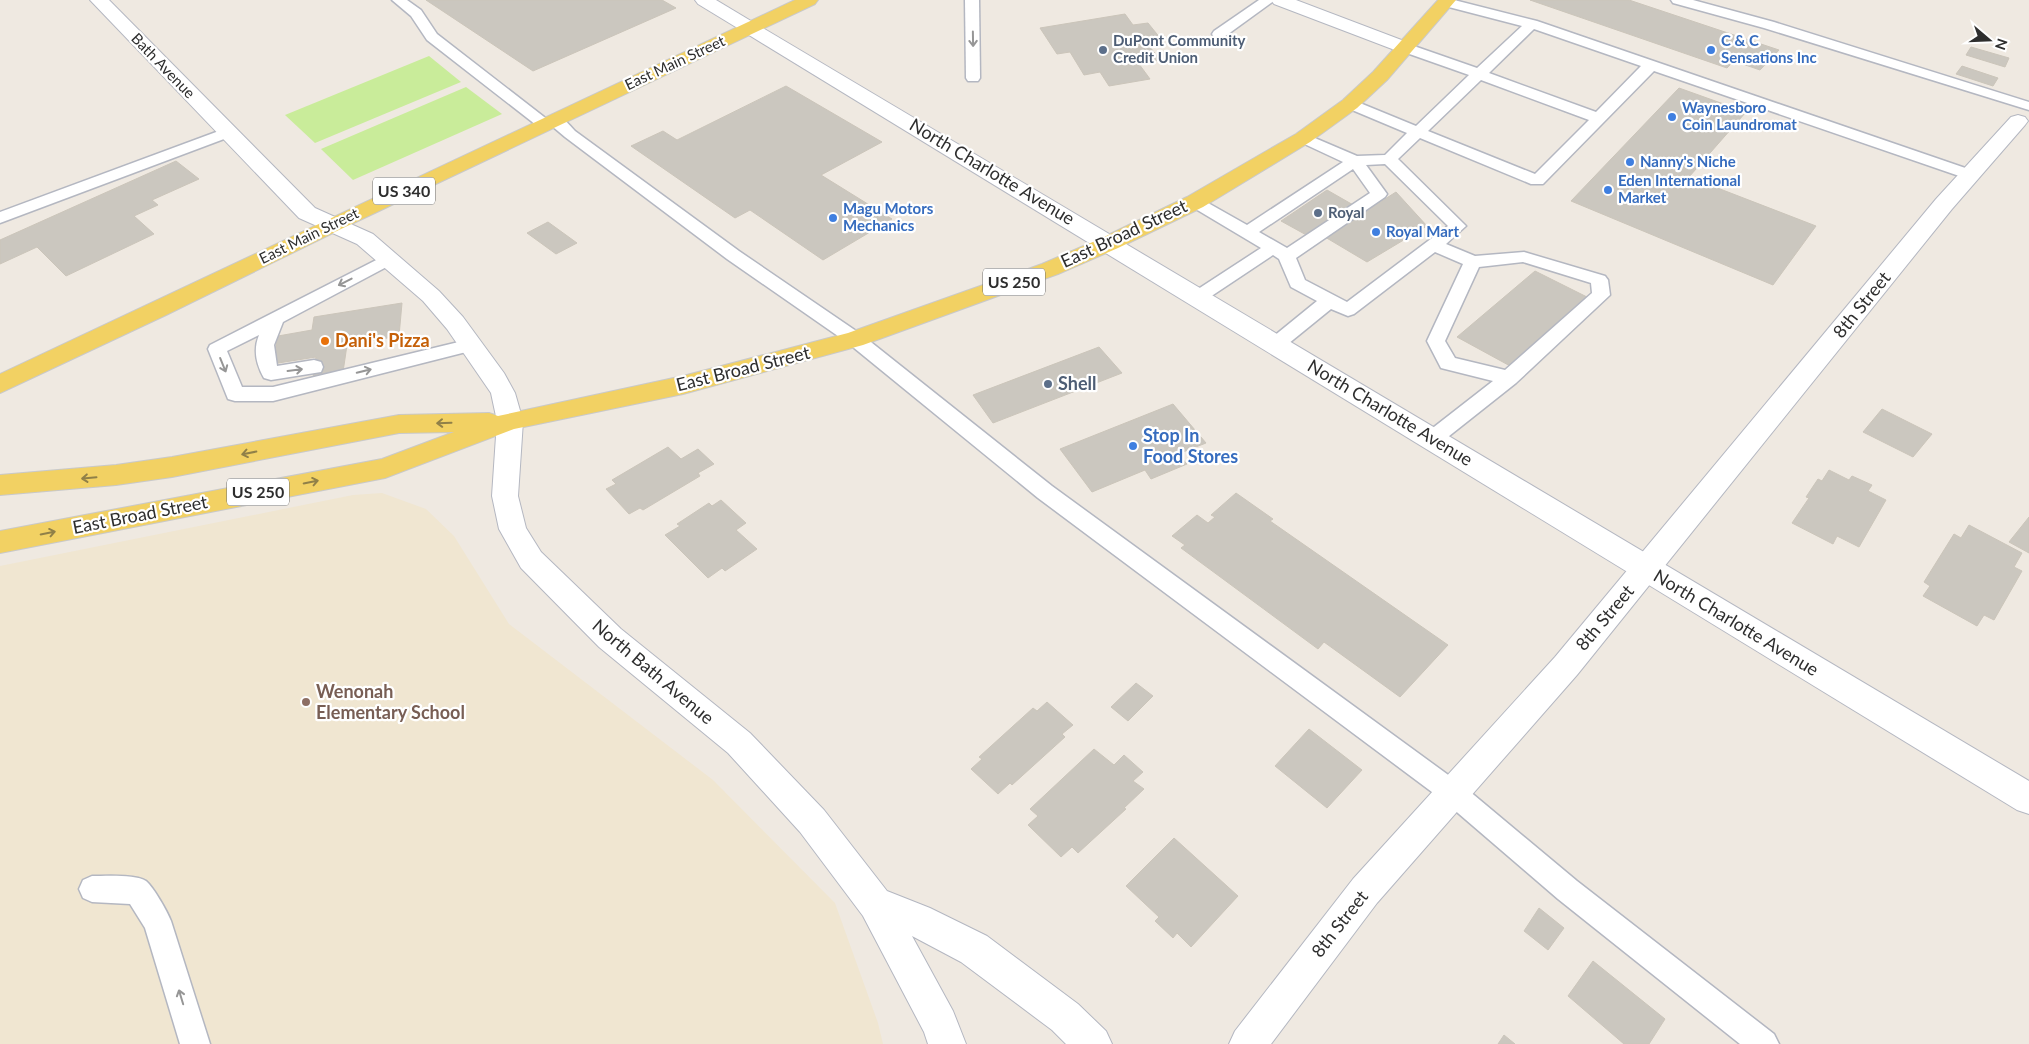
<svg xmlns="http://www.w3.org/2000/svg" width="2029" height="1044" font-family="Lato,sans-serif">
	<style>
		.education { fill: #f0e6d1 }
		.pitch { fill: #c9ec9a }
		.building { fill: #cbc7bf; stroke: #cbc5ba }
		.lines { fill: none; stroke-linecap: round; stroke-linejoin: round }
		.lane-casing { stroke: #b4b7c1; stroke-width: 3 }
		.street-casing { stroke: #b4b7c1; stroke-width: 2 }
		.secondary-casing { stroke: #b4b7c1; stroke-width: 2 }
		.primary-casing { stroke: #c9c9c9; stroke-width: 2 }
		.lane { fill: #fff; fill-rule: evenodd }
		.street { fill: #fff; fill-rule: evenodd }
		.secondary { fill: #fff; fill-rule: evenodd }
		.primary { fill: #f2d163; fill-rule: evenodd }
		.oneway { stroke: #969696 }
		.oneway2 { stroke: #908048 }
		.service-dot { fill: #5c6f8a; stroke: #fff; stroke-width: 2 }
		.shop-dot { fill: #3f7fe0; stroke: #fff; stroke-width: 2 }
		.food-dot { fill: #e8710a; stroke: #fff; stroke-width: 2 }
		.education-dot { fill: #8d6e63; stroke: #fff; stroke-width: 2 }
		.labels { text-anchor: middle; stroke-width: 4.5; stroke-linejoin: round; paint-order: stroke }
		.far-service-label { font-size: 15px; font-weight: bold; fill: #4e5e75; stroke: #fff; text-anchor: start }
		.far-shop-label { font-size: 15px; font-weight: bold; fill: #366cbe; stroke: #fff; text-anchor: start }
		.far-street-label { font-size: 15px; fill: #2e2e2e; stroke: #fff }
		.shield { fill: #fff; stroke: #6d6d6d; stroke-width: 1 }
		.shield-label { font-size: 16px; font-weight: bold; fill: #2e2e2e }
		.street-label { font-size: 18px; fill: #2e2e2e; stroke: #fff }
		.food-label { font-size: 18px; font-weight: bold; fill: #c56008; stroke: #fff; text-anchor: start }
		.service-label { font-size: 18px; font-weight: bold; fill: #4e5e75; stroke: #fff; text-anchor: start }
		.shop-label { font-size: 18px; font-weight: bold; fill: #366cbe; stroke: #fff; text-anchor: start }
		.education-label { font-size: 18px; font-weight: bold; fill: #785e54; stroke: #fff; text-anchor: start }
	</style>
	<rect width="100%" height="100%" fill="#efe9e1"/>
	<path class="education" d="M382,493L426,509L454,536L509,624L713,780L835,903L878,1023L883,1044H0V566L353,495Z"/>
	<g class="pitch">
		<path d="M429,56L461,82L315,143L285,115Z"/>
		<path d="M466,87L502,114L353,180L321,149Z"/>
	</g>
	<g class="building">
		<path d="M426,0H662L676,8L533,71Z"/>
		<path d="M1530,0H1629L1779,50L1760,70L1734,61L1727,68Z"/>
		<path d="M1125,14L1133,25L1148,23L1165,44L1150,47L1160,60L1139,64L1150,79L1109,86L1100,72L1084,75L1070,52L1057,54L1040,28Z"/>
		<path d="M1971,47L2009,58L2005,67L1966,55Z"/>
		<path d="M1962,66L1998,78L1993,86L1956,74Z"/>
		<path d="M786,86L882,142L821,175L892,219L823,260L750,210L735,218L631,146L663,131L677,140Z"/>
		<path d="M1679,88L1746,112L1689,177L1816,226L1773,285L1571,201Z"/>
		<path d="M176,161L199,179L152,200L158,205L134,216L154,234L66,276L37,247L0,264V240Z"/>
		<path d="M1327,190L1355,206L1310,237L1281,221Z"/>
		<path d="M1396,192L1427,226L1367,262L1325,237Z"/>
		<path d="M548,222L577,243L556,254L527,233Z"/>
		<path d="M1535,271L1587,297L1512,367L1457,337Z"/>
		<path d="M402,303L399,336L347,345L343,372L313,378L316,357L272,364L278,336L312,330L314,317Z"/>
		<path d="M1099,347L1122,373L993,423L973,395Z"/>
		<path d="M1173,404L1206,443L1178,454L1187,464L1151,479L1145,470L1092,492L1060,449Z"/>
		<path d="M1882,409L1932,434L1913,457L1863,432Z"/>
		<path d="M668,447L681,459L698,449L714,464L698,473L700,476L643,510L640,508L629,514L606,489L616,484L612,480Z"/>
		<path d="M1829,470L1849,480L1852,476L1872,485L1868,491L1886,500L1859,547L1837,536L1833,544L1792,523L1809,498L1806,497L1818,479L1822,481Z"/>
		<path d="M1236,493L1273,519L1270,521L1448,645L1400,697L1324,642L1318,649L1181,548L1185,545L1172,536L1197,515L1208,523L1215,517L1211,515Z"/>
		<path d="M721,500L746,523L736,530L757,549L725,571L722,568L708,578L665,535L680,526L677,524L709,503L712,506Z"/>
		<path d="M2029,517V553L2009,542Z"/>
		<path d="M1969,525L2022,553L2014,567L2022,571L1994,620L1984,615L1977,626L1923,596L1930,586L1924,582L1954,534L1961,538Z"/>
		<path d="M1136,683L1153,696L1128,721L1111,707Z"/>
		<path d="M1047,702L1073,725L1062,734L1065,737L1012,785L1010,783L998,794L971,769L982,759L979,757L1033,708L1037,711Z"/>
		<path d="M1309,729L1362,770L1327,808L1275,766Z"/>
		<path d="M1094,749L1114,765L1124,755L1143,772L1133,781L1144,789L1124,808L1126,809L1078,853L1072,847L1061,857L1028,825L1038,816L1030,809Z"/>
		<path d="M1174,838L1238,896L1191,947L1177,933L1173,938L1155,921L1159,917L1126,886Z"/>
		<path d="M1539,908L1564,928L1548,950L1524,931Z"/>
		<path d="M1593,961L1665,1019L1649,1044H1624L1568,996Z"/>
		<path d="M1504,1035L1515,1044H1498Z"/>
	</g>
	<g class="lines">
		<g class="lane-casing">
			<g id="lane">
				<path d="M392,0H407L421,10L437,34L548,120L550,117C561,114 568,123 575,131L739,251L862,335L1052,486L1462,785L1577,881L1774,1034L1779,1044H1740L1558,899L1444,801L1038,498L848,343L727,259L565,137L552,126L545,130L540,128L427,40L411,16Z"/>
				<path d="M965,0H979L980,78L978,81H968L966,78Z"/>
				<path d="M1259,0H1275L1224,37H1214L1212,34L1214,31Z"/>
				<path d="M1441,0H1454L1537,21L1977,172L1979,175L1977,178H1965L1654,71L1543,184H1531L1420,138L1398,159L1466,226L1446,244L1475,256L1524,252L1605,276L1608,280L1610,295L1516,383L1439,444L1432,446L1425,444L1422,439L1425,434L1493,381L1441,368L1427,341L1463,264L1435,252L1354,314L1348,316L1331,309L1283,348L1276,350L1269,348L1267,344L1269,340L1317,301L1291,287L1279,259L1273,255L1204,301L1198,303L1192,301L1189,297L1192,293L1261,248L1189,205L1187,202L1189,199H1201L1247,225L1343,162L1298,141L1295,138L1298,135L1303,133L1357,156L1385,155L1407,133L1345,107L1343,104L1345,101H1355L1416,126L1469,75L1401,51L1399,48L1401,45H1411L1477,68L1522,26L1441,5L1439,2ZM1534,29L1641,66L1596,112L1489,73ZM1481,80L1589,120L1535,174L1428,131ZM1385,164L1448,226L1347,302L1305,280L1296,258L1385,197L1387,194L1366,165ZM1353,169L1370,193L1287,248L1259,232ZM1523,262L1591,283L1592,293L1505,370L1455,358L1445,341L1479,267Z"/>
				<path d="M1671,0H1693L1774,22L2029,102V110L1764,28L1673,3Z"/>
				<path d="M227,128L232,130L235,133L232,136L0,223V212Z"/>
				<path d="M388,254L394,255L397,259L394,263L283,322L274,345L277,366L314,360L321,362L323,367L321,372L271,380L264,378C256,364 253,350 259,335L227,351L242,387H273L471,339L478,341L480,345L478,349L273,401H235L228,399L208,349L210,345Z"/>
				<path d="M92,876C105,876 136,874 146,881C154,888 167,911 171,921L210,1044H180L145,928L130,904L92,902L83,898L79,889L83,880Z"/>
			</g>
		</g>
		<g class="street-casing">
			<g id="street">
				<path d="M90,0H109L315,208L373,234L439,291L463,317L504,373L515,393L523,421L518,496L526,528L541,552L621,629L750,733L824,810L887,891L930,908L987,936L1078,1004L1106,1031L1112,1044H1066L1052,1030L961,962L912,936L953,1011L966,1044H928L924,1032L863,916L800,832L728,753L599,647L521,568L499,529L492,496L497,421L491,393L447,329L423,301L357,244L299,218Z"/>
				<path d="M695,0H716L756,24L759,28L756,32L750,33L744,32L698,4Z"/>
				<path d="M1271,0H1296L1412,44L1415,48L1412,52L1406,53L1400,52L1274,4Z"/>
				<path d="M2018,115L2025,117L2028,121L2025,125L1952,209L1577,675L1377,903L1271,1044H1229L1235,1031L1353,879L1555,657L1936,199L2011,117Z"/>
			</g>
		</g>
		<g class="secondary-casing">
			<path id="secondary" d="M750,23L756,24L2029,781V814L2017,810L744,32L741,28L744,24Z"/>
		</g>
		<g class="primary-casing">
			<g id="primary">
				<path d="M795,0H818L815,4L341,229L166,315L0,393V374Z"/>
				<path d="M1438,0H1456L1387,80L1357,108L1310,142L1203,207L1118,248L1058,274L863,345L683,394L514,429L385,478L0,553V531L382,459L454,432L399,433L172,477L116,485L0,495V475L116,465L172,457L399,415L489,413L498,416L683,376L848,333L1042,264L1102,238L1187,197L1296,134L1343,100L1373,72Z"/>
			</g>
		</g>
		<use href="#lane" class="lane"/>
		<use href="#street" class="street"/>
		<use href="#secondary" class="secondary"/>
		<use href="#primary" class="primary"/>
	</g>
	<defs><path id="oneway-shaft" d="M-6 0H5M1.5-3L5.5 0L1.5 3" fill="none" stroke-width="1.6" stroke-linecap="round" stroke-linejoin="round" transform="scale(1.25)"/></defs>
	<g class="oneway">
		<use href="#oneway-shaft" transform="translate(973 39) rotate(89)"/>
		<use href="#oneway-shaft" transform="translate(345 282) rotate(153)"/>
		<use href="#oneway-shaft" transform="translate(223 365) rotate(68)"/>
		<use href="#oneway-shaft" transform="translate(295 370) rotate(-7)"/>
		<use href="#oneway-shaft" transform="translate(364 371) rotate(-14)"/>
		<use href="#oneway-shaft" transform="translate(181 997) rotate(-107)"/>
	</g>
	<g class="oneway2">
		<use href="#oneway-shaft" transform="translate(444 423) rotate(178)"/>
		<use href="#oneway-shaft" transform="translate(249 453) rotate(169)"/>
		<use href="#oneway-shaft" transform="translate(89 478) rotate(175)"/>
		<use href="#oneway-shaft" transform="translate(311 482) rotate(-11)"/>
		<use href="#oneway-shaft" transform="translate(48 533) rotate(-11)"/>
	</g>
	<g class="service-dot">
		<circle cx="1103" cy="50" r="5"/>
		<circle cx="1318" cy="213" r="5"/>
		<circle cx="1048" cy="384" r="5"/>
	</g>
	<g class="shop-dot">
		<circle cx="1711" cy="50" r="5"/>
		<circle cx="1672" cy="117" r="5"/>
		<circle cx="1630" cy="162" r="5"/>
		<circle cx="1608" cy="190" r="5"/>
		<circle cx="833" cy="218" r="5"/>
		<circle cx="1376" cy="232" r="5"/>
		<circle cx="1133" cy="446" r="5"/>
	</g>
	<circle class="food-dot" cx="325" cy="341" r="5"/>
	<circle class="education-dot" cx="306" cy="702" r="5"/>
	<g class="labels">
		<g class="far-service-label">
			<text x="1113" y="46">DuPont Community<tspan x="1113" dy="17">Credit Union</tspan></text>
			<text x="1328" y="218">Royal</text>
		</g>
		<g class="far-shop-label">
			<text x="1721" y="46">C &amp; C<tspan x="1721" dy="17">Sensations Inc</tspan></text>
			<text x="1682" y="113">Waynesboro<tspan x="1682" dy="17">Coin Laundromat</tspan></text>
			<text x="1640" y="167">Nanny's Niche</text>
			<text x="1618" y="186">Eden International<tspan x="1618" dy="17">Market</tspan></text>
			<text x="843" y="214">Magu Motors<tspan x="843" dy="17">Mechanics</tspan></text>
			<text x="1386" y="237">Royal Mart</text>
		</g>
		<g class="far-street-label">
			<text transform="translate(675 63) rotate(-25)" y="5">East Main Street</text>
			<text transform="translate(163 66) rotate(46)" y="5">Bath Avenue</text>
			<text transform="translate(309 236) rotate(-26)" y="5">East Main Street</text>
		</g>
		<g class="shield">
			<rect x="373" y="177.5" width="62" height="27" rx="4"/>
			<rect x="983" y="268.5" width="62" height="27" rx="4"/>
			<rect x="227" y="478.5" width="62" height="27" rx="4"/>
		</g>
		<g class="shield-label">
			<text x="404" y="197">US 340</text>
			<text x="1014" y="288">US 250</text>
			<text x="258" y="498">US 250</text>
		</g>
		<g class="street-label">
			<text transform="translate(992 172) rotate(31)" y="6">North Charlotte Avenue</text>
			<text transform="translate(1124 234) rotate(-25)" y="6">East Broad Street</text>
			<text transform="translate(1862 305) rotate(-51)" y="6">8th Street</text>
			<text transform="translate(743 369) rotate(-14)" y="6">East Broad Street</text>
			<text transform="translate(1390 413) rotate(31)" y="6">North Charlotte Avenue</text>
			<text transform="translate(140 515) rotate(-11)" y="6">East Broad Street</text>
			<text transform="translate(1605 618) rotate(-50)" y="6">8th Street</text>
			<text transform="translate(1736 623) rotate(31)" y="6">North Charlotte Avenue</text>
			<text transform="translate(653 672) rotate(40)" y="6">North Bath Avenue</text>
			<text transform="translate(1340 924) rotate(-52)" y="6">8th Street</text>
		</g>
		<g class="food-label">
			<text x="335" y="347">Dani's Pizza</text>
		</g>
		<g class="service-label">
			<text x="1058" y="390">Shell</text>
		</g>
		<g class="shop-label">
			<text x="1143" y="442">Stop In<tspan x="1143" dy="21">Food Stores</tspan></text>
		</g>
		<g class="education-label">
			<text x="316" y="698">Wenonah<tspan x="316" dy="21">Elementary School</tspan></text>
		</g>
	</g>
	<g transform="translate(1989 40) rotate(109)" stroke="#ffffff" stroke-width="4" paint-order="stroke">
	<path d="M0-4L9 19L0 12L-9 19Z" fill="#2e2e2e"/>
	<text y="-8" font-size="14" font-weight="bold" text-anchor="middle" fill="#2e2e2e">N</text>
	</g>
</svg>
